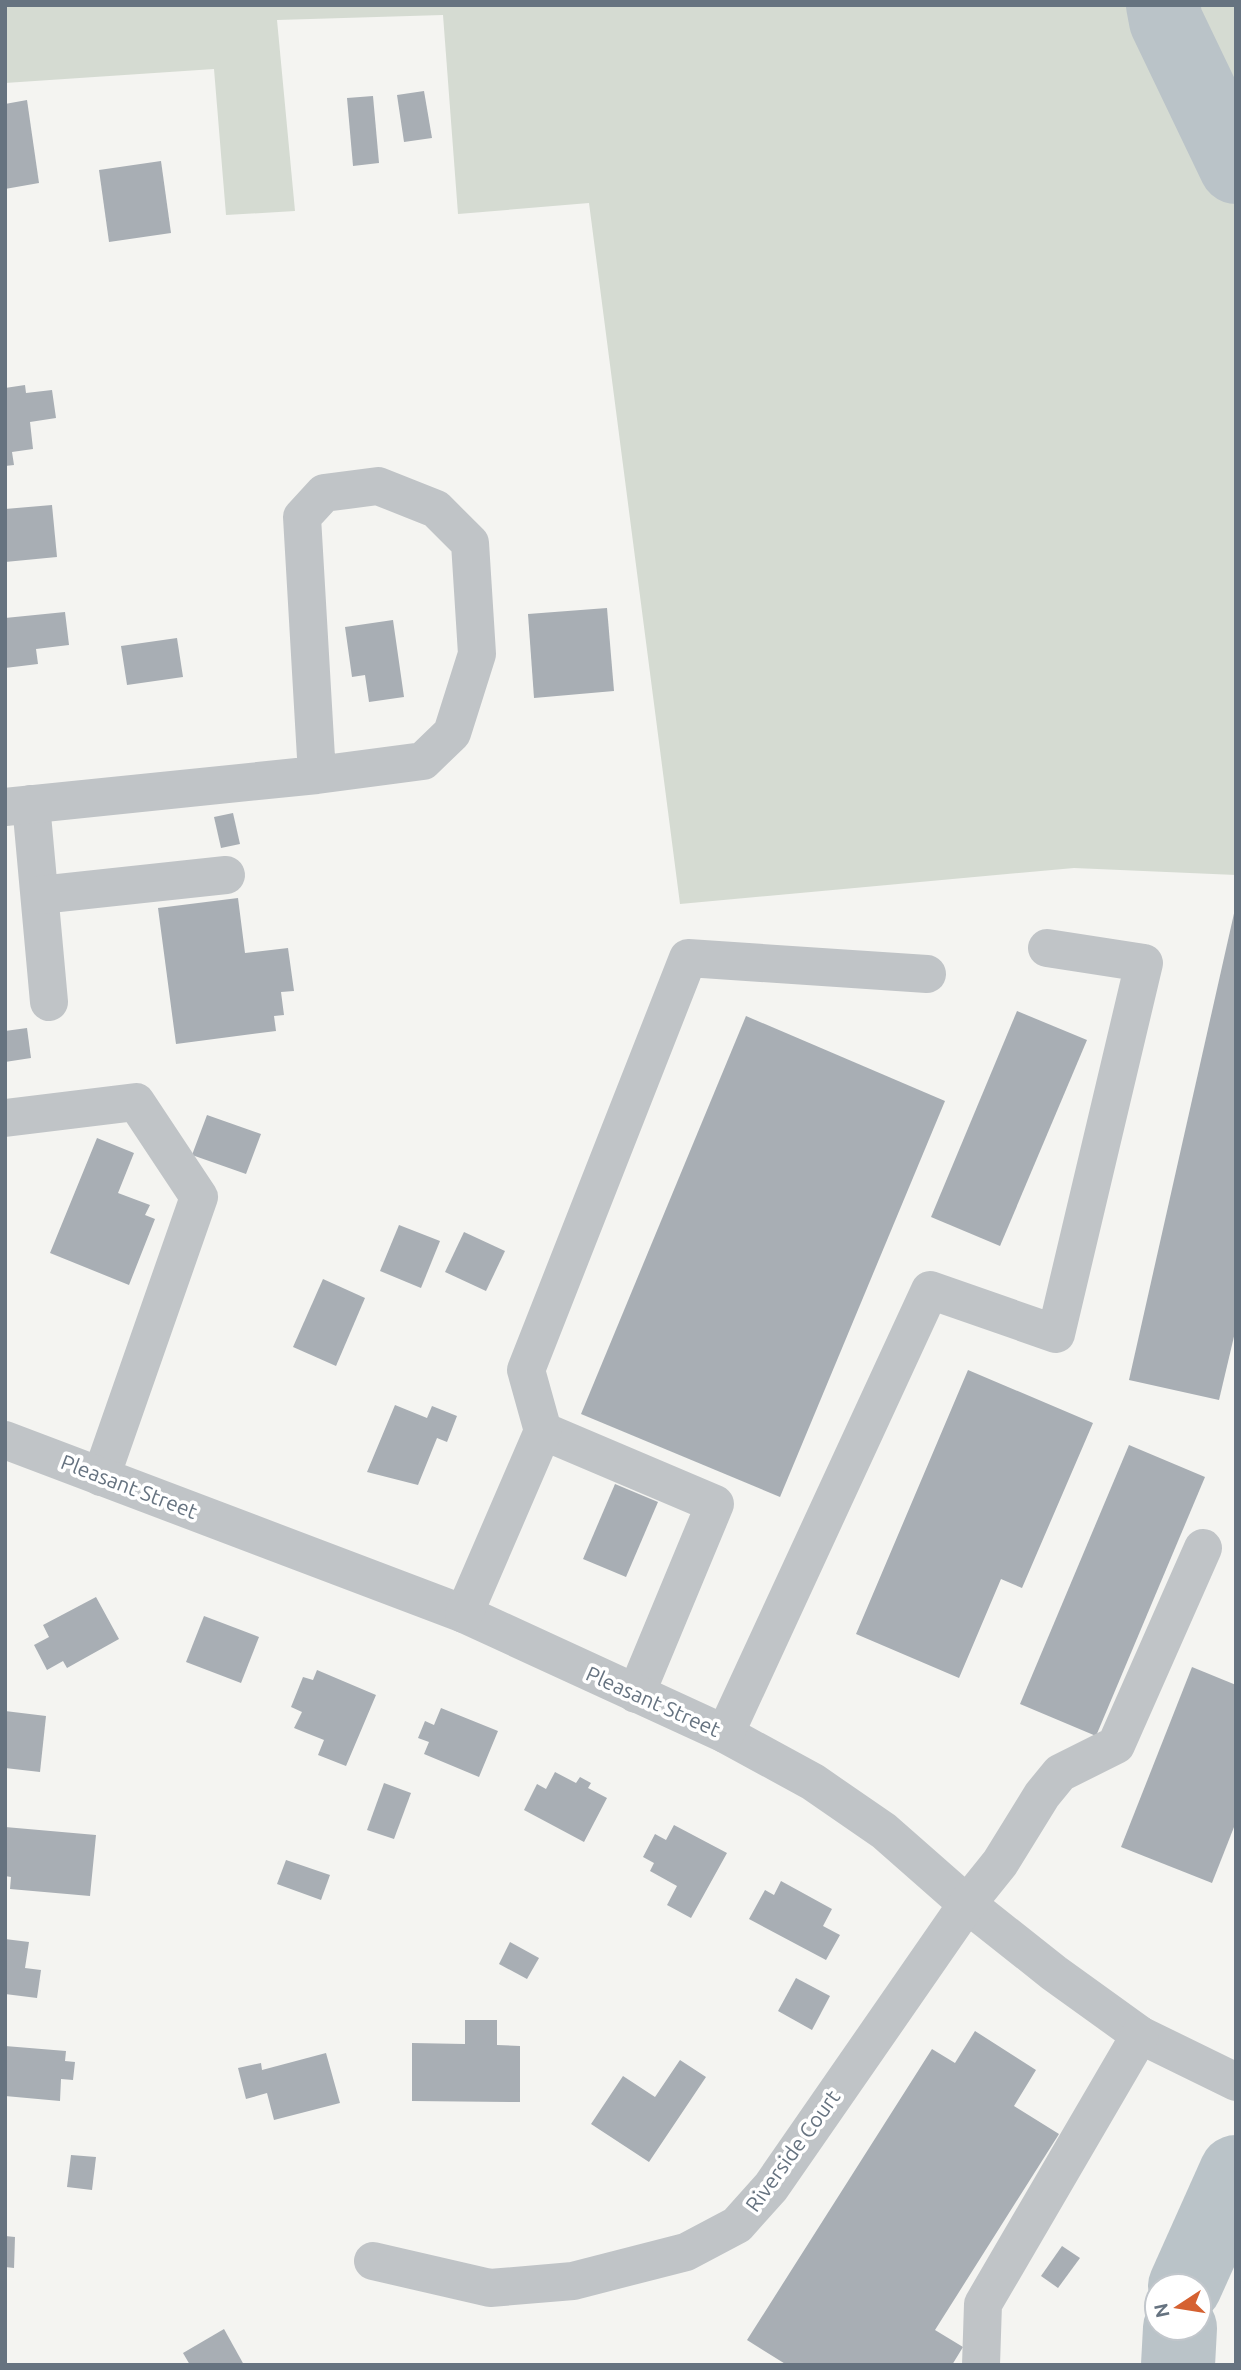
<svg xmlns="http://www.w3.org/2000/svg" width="1241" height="2370" font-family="Ubuntu,sans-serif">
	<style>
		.green { fill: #d5dbd2 }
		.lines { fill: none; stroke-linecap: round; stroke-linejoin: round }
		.river { stroke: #bac3c8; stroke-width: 74 }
		.building { fill: #a8aeb4 }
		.minor { stroke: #c0c4c7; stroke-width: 38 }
		.labels { text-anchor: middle; stroke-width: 7; stroke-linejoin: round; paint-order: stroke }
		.street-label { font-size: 21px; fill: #667380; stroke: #fff }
	</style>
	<rect width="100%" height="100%" fill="#f4f4f1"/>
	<path class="green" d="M5,5H1236V875L1074,868L680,904L589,203L458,214L443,15L277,20L295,211L226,215L214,69L5,83Z"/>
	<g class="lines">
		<g class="river">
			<path d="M1163,5L1166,21L1236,167"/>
			<path d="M1185,2286L1236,2172"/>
			<path d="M1178,2365L1180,2328"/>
		</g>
	</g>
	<g class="building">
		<path d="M424,91L432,138L404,142L397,95Z"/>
		<path d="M373,96L379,163L353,166L347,98Z"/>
		<path d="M27,100L39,183L5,189V104Z"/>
		<path d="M161,161L171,233L109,242L99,170Z"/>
		<path d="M25,385L26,393L52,390L56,418L30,422L33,449L12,452L14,465L5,466V388Z"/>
		<path d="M52,505L57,557L5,562V509Z"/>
		<path d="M607,608L614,691L534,698L528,614Z"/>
		<path d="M65,612L69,645L36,649L38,664L5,668V618Z"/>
		<path d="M393,620L404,697L369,702L365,675L352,677L345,627Z"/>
		<path d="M177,638L183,677L127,685L121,646Z"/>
		<path d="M233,813L240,844L221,848L214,817Z"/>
		<path d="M238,898L245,953L288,948L294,991L281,992L284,1015L274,1016L276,1031L176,1044L158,908Z"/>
		<path d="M1235,909L1236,1328L1219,1400L1129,1380Z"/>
		<path d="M1017,1011L1087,1040L1000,1246L931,1217Z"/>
		<path d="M746,1016L945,1101L780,1497L581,1414Z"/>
		<path d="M27,1028L31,1058L5,1062V1031Z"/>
		<path d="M207,1115L261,1134L246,1174L192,1155Z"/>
		<path d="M97,1138L134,1153L118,1193L150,1205L145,1215L155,1219L129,1285L50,1253Z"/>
		<path d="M399,1225L440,1241L421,1288L380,1271Z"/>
		<path d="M464,1232L505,1251L486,1291L445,1272Z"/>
		<path d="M323,1279L365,1298L336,1366L293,1347Z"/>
		<path d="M968,1370L1093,1423L1022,1588L1001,1579L959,1678L856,1634Z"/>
		<path d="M395,1405L427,1418L432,1406L457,1416L447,1442L437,1438L418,1485L367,1472Z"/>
		<path d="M1129,1445L1205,1477L1096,1736L1020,1704Z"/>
		<path d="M615,1484L658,1502L626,1577L583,1559Z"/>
		<path d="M96,1597L119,1639L67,1668L63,1661L47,1670L34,1645L49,1637L43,1625Z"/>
		<path d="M204,1616L259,1637L241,1683L186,1662Z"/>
		<path d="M1192,1667L1236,1685V1822L1212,1883L1121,1847Z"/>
		<path d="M317,1670L376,1695L346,1766L318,1755L324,1740L294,1728L302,1712L291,1707L303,1677L313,1680Z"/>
		<path d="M441,1708L498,1731L479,1777L424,1754L429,1742L418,1738L425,1721L434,1725Z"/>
		<path d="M5,1711L46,1716L40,1772L5,1768Z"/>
		<path d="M555,1772L576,1783L580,1777L591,1783L588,1788L607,1798L584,1842L524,1810L537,1784L546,1789Z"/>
		<path d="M384,1783L411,1793L394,1839L367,1830Z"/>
		<path d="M674,1825L727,1853L691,1918L667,1905L677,1886L650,1871L654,1863L643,1857L655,1834L666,1840Z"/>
		<path d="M5,1827L96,1835L90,1896L10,1889L11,1877L5,1876Z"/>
		<path d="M286,1860L330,1875L321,1900L277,1884Z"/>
		<path d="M781,1881L832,1909L823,1926L840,1935L826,1960L749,1919L765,1890L774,1895Z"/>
		<path d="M5,1939L29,1942L25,1968L41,1970L37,1998L5,1994Z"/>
		<path d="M510,1942L539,1958L527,1979L499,1964Z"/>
		<path d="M796,1978L830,1996L812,2030L778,2011Z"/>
		<path d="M465,2020H497V2045L520,2046V2102L412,2101V2043L465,2044Z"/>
		<path d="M975,2031L1036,2070L1014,2106L1059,2134L935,2330L963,2347L952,2365H787L747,2340L932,2049L955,2063Z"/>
		<path d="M5,2046L66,2051L65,2061L75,2062L73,2080L61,2079L60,2101L5,2096Z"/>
		<path d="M326,2053L340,2103L274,2120L267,2093L246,2099L238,2068L261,2063L262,2070Z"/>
		<path d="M680,2060L706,2077L649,2162L591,2124L623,2076L655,2097Z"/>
		<path d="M71,2155L96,2157L92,2190L67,2187Z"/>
		<path d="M5,2236L15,2237L14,2268L5,2267Z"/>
		<path d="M1062,2246L1080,2258L1058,2288L1041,2276Z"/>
		<path d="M224,2329L244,2365H190L183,2353Z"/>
	</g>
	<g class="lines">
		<g class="minor">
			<path d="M31,804L49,1002"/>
			<path d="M5,807L317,775L423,761L452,733L477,654L470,543L436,509L378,486L324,493L302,517L317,775"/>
			<path d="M40,895L226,875"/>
			<path d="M5,1118L136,1102L199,1197L101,1477"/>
			<path d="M543,1431L715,1504L636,1694"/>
			<path d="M5,1440L464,1614L725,1734L813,1782L884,1831L967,1904L1054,1973L1140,2035L1236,2082"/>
			<path d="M464,1614L543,1431L526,1370L688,958L927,974"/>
			<path d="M725,1734L930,1290L1056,1334L1144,963L1047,948"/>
			<path d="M373,2261L490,2288L573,2281L686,2252L737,2225L771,2187L967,1904L1000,1863L1042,1795L1060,1773L1116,1745L1203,1548"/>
			<path d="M981,2365L983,2304L1140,2035"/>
		</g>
	</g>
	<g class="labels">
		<g class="street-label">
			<text transform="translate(129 1487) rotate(21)" y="7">Pleasant Street</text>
			<text transform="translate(653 1702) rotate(24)" y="7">Pleasant Street</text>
			<text transform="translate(793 2151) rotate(-54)" y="7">Riverside Court</text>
		</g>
	</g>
	<rect width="1241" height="2370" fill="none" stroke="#667380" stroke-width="14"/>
	<g transform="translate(1178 2307) rotate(258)"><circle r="33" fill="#ffffff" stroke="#c2c7cc" stroke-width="2"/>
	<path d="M0-5L12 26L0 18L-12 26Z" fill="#d56131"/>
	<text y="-10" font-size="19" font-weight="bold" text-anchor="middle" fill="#667380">N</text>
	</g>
</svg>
